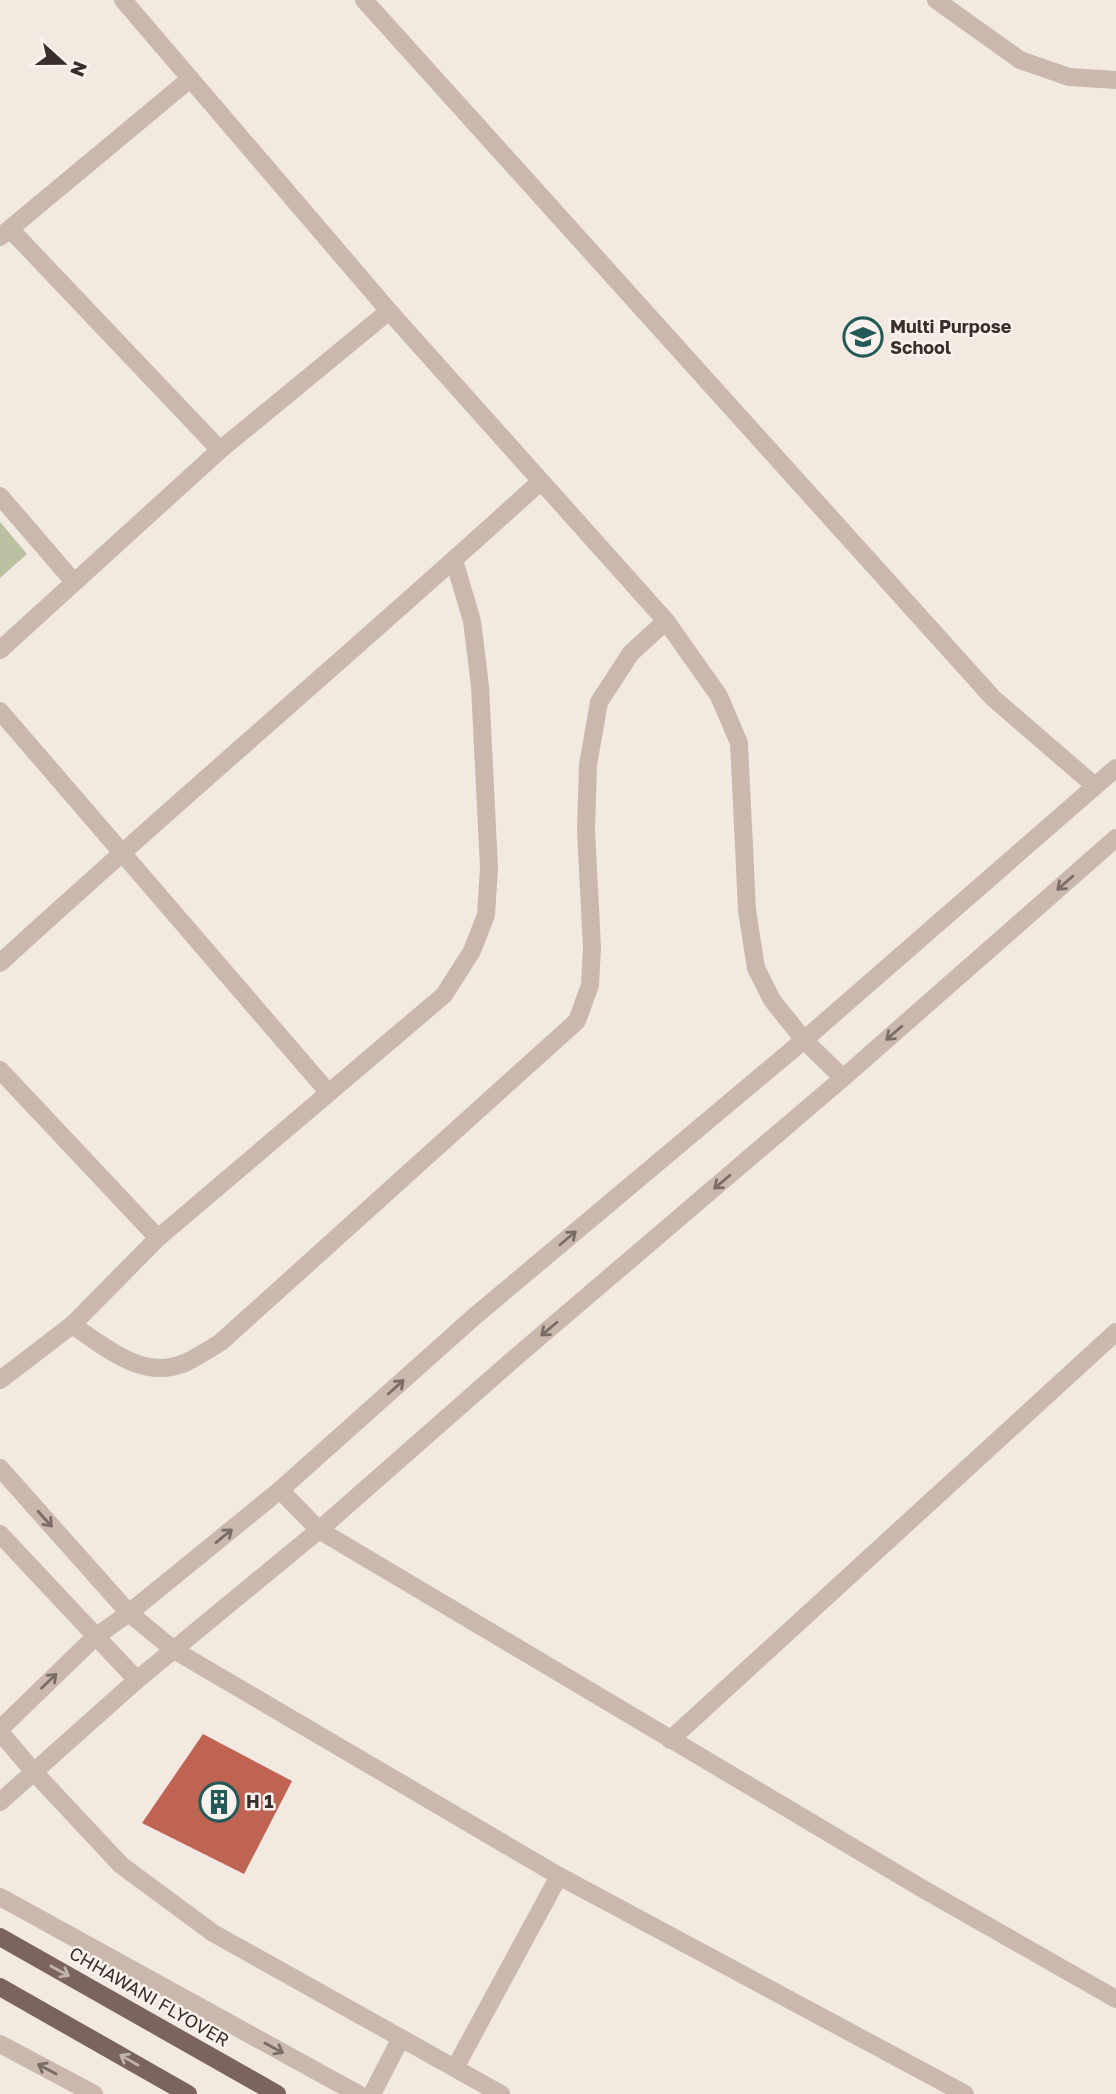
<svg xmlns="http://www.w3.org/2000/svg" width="1116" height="2094" font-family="'Golos Text',sans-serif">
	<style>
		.green { fill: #b9c1a1 }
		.building { fill: #bf6352 }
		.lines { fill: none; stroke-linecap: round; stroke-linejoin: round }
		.minor { stroke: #cab8ad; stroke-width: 18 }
		.major { stroke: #7a645d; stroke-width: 18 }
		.oneway { stroke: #7a6c66 }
		.oneway2 { stroke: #c0b3ac }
		.labels { text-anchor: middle; stroke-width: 5; stroke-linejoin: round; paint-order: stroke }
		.poi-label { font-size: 18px; font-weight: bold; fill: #392e2b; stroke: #faf3ed; text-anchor: start }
		.street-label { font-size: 18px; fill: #392e2b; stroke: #faf3ed }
	</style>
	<rect width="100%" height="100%" fill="#f2e9e1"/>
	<path class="green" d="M0,522L27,554L0,578Z"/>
	<path class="building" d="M203,1734L292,1781L244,1874L142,1823Z"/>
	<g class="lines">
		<g class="minor">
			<path d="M123,0L389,311L666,621L719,696L739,743L747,910L756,968L772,1000L804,1040L843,1078"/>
			<path d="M364,0L993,698L1095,786"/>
			<path d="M936,0L1020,60L1069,77L1116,80"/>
			<path d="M10,229L220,450"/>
			<path d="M0,237L190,79"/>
			<path d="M0,496L74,582"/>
			<path d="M0,650L220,450L389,311"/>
			<path d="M0,711L328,1092"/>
			<path d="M0,963C178,800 362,644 540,482"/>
			<path d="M0,1070L158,1238"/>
			<path d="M72,1325C107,1348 144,1382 187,1362C199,1356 210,1349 221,1342L577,1021L590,985L592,948L586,830L588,765L599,702L631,653L666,621"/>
			<path d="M0,1380L72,1325L158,1238L444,995L472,951L486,915L489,868L480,686L472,621L454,560"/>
			<path d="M0,1468L129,1613L174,1650L559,1876L965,2094"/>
			<path d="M280,1490L319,1530L923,1889L1116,1999"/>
			<path d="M0,1534L137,1680"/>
			<path d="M0,1729L95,1637L129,1613L280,1490L475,1316L804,1040L1116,768"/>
			<path d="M0,1732L34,1772L121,1865L213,1933L501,2094"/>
			<path d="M670,1740L1116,1332"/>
			<path d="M0,1802L137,1680L319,1530L516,1357L843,1078L1116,838"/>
			<path d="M0,1897L358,2094"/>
			<path d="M0,2044L94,2094"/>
			<path d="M455,2068L559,1876"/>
			<path d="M372,2094L401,2038"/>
		</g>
		<g class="major">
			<path d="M0,1937L277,2094"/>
			<path d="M0,1987L188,2094"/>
		</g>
	</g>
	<defs><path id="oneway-shaft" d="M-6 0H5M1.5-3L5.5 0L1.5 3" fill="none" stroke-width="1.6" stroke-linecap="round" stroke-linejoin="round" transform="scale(1.75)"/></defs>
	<g class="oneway">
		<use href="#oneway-shaft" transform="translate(1065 883) rotate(139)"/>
		<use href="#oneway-shaft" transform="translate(894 1033) rotate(139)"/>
		<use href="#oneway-shaft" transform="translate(722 1182) rotate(140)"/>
		<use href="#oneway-shaft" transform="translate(568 1238) rotate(-40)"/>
		<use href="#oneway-shaft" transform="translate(549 1329) rotate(140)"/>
		<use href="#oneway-shaft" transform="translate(396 1387) rotate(-42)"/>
		<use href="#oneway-shaft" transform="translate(45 1519) rotate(48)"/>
		<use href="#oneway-shaft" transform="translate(224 1536) rotate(-39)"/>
		<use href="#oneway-shaft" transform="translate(49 1681) rotate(-44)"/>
		<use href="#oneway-shaft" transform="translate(274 2048) rotate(29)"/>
		<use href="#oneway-shaft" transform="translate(47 2069) rotate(-152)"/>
	</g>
	<g class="oneway2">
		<use href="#oneway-shaft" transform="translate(60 1971) rotate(29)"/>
		<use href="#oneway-shaft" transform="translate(129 2060) rotate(-150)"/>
	</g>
	<defs>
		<g id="school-ring" transform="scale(2.0125)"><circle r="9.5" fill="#faf3ed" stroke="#235957" stroke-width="1.5"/><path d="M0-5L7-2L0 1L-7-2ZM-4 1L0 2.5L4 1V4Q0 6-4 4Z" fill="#235957"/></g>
		<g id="building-ring" transform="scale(2.0125)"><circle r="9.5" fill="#faf3ed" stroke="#235957" stroke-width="1.5"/><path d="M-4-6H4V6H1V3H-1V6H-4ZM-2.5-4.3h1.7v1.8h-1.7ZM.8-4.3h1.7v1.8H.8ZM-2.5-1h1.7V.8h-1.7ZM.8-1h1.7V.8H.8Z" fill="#235957"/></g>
	</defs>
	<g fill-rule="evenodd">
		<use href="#school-ring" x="863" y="337"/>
		<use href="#building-ring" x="219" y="1802"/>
	</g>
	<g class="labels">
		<g class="poi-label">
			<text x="890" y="333">Multi Purpose<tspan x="890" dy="21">School</tspan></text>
			<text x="246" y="1808">H 1</text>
		</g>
		<g class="street-label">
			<text transform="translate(149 1997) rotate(30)" y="6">CHHAWANI FLYOVER</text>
		</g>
	</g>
	<g transform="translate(63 63) rotate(111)" stroke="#faf3ed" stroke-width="5" paint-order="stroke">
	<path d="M0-5L12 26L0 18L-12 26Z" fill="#392e2b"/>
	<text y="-10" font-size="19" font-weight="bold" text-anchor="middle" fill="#392e2b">N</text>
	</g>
</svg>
